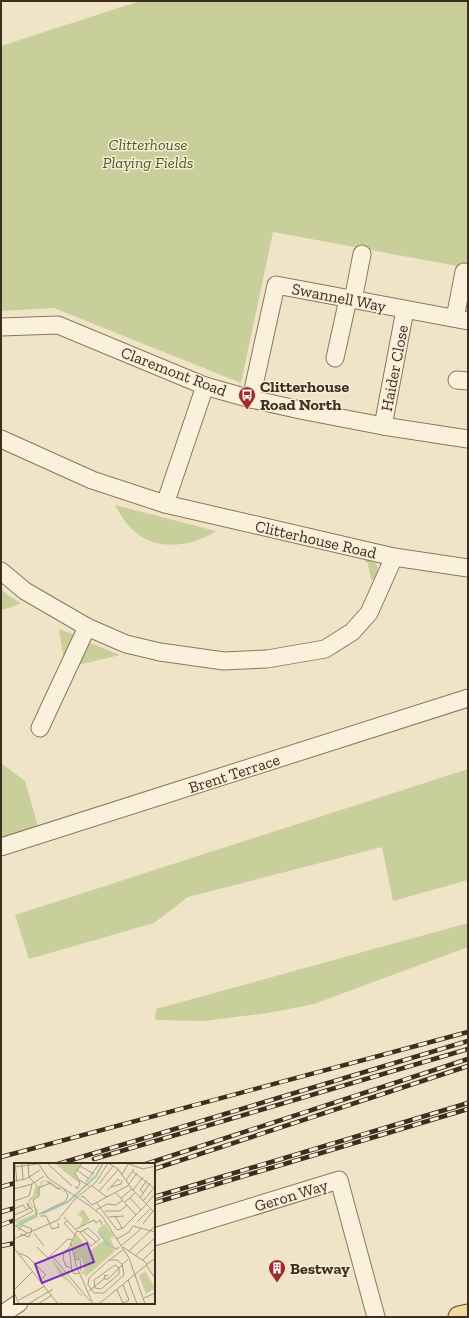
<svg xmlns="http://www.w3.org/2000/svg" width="469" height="1318" font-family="'Zilla Slab',serif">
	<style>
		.green { fill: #c9cf9b }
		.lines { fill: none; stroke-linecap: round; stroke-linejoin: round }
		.minor-casing { stroke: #8d765c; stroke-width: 19 }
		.major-casing { stroke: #5b4430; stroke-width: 23 }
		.minor { stroke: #faf1dc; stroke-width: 17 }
		.major { stroke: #f3d9a0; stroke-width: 21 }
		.rail-casing { stroke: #3d2e20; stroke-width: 4.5 }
		.rail { stroke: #f7eed8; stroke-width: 3; stroke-dasharray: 9; stroke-linecap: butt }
		.labels { text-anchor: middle; stroke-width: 3; stroke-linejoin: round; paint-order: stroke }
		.park-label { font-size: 16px; font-style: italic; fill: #4d5a26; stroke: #f7eed8 }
		.street-label { font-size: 16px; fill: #3d2e20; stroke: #f7eed8 }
		.poi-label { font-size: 16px; font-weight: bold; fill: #3d2e20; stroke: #f7eed8; text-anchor: start }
		.inset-river { fill: none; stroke: #a9c4bc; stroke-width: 2 }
		.inset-road { fill: none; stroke: #a89b85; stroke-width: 1 }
		.view { fill: #7b2cbf; fill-opacity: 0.15; stroke: #7b2cbf; stroke-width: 2 }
		.inset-edge { fill: none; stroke: #3d2e20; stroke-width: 2 }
	</style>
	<rect width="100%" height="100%" fill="#f0e4c8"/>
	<g class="green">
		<path d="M140,1H468V268L273,232L241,383L54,308L1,311V46Z"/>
		<path d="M115,505L216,531C192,547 156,552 133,530C125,523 120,514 115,505Z"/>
		<path d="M362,558C370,559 375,560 378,568L375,579L371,580L368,564Z"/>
		<path d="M1,589L9,596L21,603L12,607L1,610Z"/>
		<path d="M59,629L75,635L64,660Z"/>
		<path d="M88,642L120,655L78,665Z"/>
		<path d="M1,763L25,781L39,830L1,841Z"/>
		<path d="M468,769V880L393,901L382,847L188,897L154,923L29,959L15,915Z"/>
		<path d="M468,923V947L314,1004L268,1013L203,1021L155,1020L156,1009Z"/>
	</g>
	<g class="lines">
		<g class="minor-casing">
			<g id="minor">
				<path d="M353,300L362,254"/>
				<path d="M455,318L464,272"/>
				<path d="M1,327L58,325L205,386L251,399L305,411L383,426L468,439"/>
				<path d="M335,358L348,299"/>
				<path d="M457,380L468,381"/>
				<path d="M251,399L276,285L468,321"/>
				<path d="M383,426L405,310"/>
				<path d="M1,439L92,480L165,504L394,557L468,568"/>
				<path d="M165,504L205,386"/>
				<path d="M1,571L25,591L87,627L126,644L160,652L224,661L267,659L325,649L352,632L369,613L394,557"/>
				<path d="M40,728L87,627"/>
				<path d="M1,847L468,698"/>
				<path d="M154,1237L339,1180L376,1317"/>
				<path d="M1,1315L19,1303"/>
			</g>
		</g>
		<g class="major-casing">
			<path id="major" d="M459,1317L468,1315"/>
		</g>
		<use href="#minor" class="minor"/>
		<use href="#major" class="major"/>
		<g class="rail-casing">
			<g id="rail">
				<path d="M1,1157L468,1032"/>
				<path d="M94,1159L468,1049"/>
				<path d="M58,1164L468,1041"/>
				<path d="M146,1164L468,1059"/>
				<path d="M154,1169L468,1066"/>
				<path d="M1,1187L15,1183"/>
				<path d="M154,1197L468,1103"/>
				<path d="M154,1203L468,1109"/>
				<path d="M1,1212L15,1208"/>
				<path d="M1,1225L15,1220"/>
				<path d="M1,1246L15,1243"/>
			</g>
		</g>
		<use href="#rail" class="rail"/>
	</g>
	<defs>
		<g id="bus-pin" transform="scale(0.9)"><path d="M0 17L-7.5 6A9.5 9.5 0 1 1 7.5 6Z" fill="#9e2a2b" stroke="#f7eed8"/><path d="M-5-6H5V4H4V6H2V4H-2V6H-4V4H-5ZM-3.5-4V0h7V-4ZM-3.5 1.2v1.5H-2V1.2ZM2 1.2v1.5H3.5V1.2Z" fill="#fff"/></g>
		<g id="building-pin" transform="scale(0.9)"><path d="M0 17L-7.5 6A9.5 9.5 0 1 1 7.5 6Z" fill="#9e2a2b" stroke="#f7eed8"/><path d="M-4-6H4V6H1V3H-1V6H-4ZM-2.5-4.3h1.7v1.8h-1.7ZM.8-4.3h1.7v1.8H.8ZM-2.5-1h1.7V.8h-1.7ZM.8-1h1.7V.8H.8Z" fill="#fff"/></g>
	</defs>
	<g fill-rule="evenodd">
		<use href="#bus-pin" x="247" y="395"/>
		<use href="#building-pin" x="277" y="1268"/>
	</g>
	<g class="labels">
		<g class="park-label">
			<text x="148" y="150">Clitterhouse<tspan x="148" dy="18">Playing Fields</tspan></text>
		</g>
		<g class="street-label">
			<text transform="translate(339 297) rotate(11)" y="6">Swannell Way</text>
			<text transform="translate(394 368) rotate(-79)" y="6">Haider Close</text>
			<text transform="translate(174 371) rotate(21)" y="6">Claremont Road</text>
			<text transform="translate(316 539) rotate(13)" y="6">Clitterhouse Road</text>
			<text transform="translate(234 773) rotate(-18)" y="6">Brent Terrace</text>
			<text transform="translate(291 1195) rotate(-17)" y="6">Geron Way</text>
		</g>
		<g class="poi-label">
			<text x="260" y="392">Clitterhouse<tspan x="260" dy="18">Road North</tspan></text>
			<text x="290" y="1274">Bestway</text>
		</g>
	</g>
	<g transform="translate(14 1163)">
		<rect width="141" height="141" fill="#f0e4c8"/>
		<path d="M40,0H64L66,3L61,10L65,20ZM30,17L36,18L52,30L30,18L28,19L29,22L26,24L25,32L16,38L19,44H22L24,47L23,53L8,61L21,63L7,61V60L5,61L1,59L21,51L22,44L19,45L12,43L18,44L14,37L19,33L21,24L27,22L26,19ZM69,46L76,57L65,65L69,56L65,52L62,53ZM91,61L100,73L96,75L101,86L93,81L84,66ZM62,71L76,88L84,82L82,79L85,81L90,78L101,88L70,115L72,112L66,110L70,107L68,95L61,96L58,80ZM37,95L66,130L69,132L67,133L54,118L47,114ZM131,108L141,125L132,131L125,113Z" fill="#c9cf9b"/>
		<path class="inset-river" d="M28,51L54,39L82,13L89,0M2,63L23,53M84,68L93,81L102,86L105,84"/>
		<path class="inset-road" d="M1,0L3,19M8,0L9,17M14,0L15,14L24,24M24,0L34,15L76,43L88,53L115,95L131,141M33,0L58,23M94,0L104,6L118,26L141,50M115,1L129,6L141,3M66,3L80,11M0,4L24,1M63,7L75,16M118,8L140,25L129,38M108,11L115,0M64,16L75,23M112,17L120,6M0,18L12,16L26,7M72,19L86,0M36,20L42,25L47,26M85,21L99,3M115,21L123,10M61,23L63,26L66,20L61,10L68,0M78,23L93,34M97,24L107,21L108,17M49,25L54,32L52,38M0,26L18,21L30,13M119,27L129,14M85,28L104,7M93,28L104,16L106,18M102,30L122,52M130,30L126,27L133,17M67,35L69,33L78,42L115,22M107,35L118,26M116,35L127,47M126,35L136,20M19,37L25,33V25L36,20M19,37L23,52M0,38L15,33L18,21M82,39L103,67L109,65L132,42M111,39L121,30M132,41L141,31M0,46L9,42L13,47M82,47L93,41L102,42L109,37M91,48H106L113,42M25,51L52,38M0,52L17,45M26,53H32L38,66L45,64L44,60M101,53L108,65M50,54L62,67M95,54L110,53M0,58L19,48L13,40L15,46M53,58L50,60L61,72M123,59L136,46M129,61L139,48M0,62L13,70M62,66L80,57L82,60L86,57L88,62M4,68L8,62L18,66L15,74L6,71M63,68L57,80L62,102L79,141M63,68L66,69L74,65L86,76L77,83L66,69M69,68L82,79M20,70L30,83M0,76L44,57L61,36L82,19L94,0M103,76L115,69L119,63L141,69M57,80L55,85L58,108L60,111L65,110M108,82L127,66M23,84L34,95L54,76L58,77M109,84L134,101M0,85L44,141M55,85L50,89L49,96L52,103L57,105M115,88L141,63M5,90L14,94L32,112L26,117M122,92L141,75M39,94L76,138M61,97L66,96L67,108M95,97H103L108,101L110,112L90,130H80L74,122L75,115ZM95,97L109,87M129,97L141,85M101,102L105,105V111L87,126L81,125L80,117ZM132,102L141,115M90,116H94L114,96M114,117L123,141M0,127L18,109M103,127L109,140M75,128L90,116L91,112L94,113M0,129L5,141M130,135L141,130M5,137L31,123M14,141L39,126M24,141L38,132M85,141L141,95M107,141L115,137L109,122"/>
		<path class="view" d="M73,80L80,99L28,120L21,101Z"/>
		<rect width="141" height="141" class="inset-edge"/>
	</g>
	<rect width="469" height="1318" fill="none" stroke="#3d2e20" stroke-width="4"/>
</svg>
